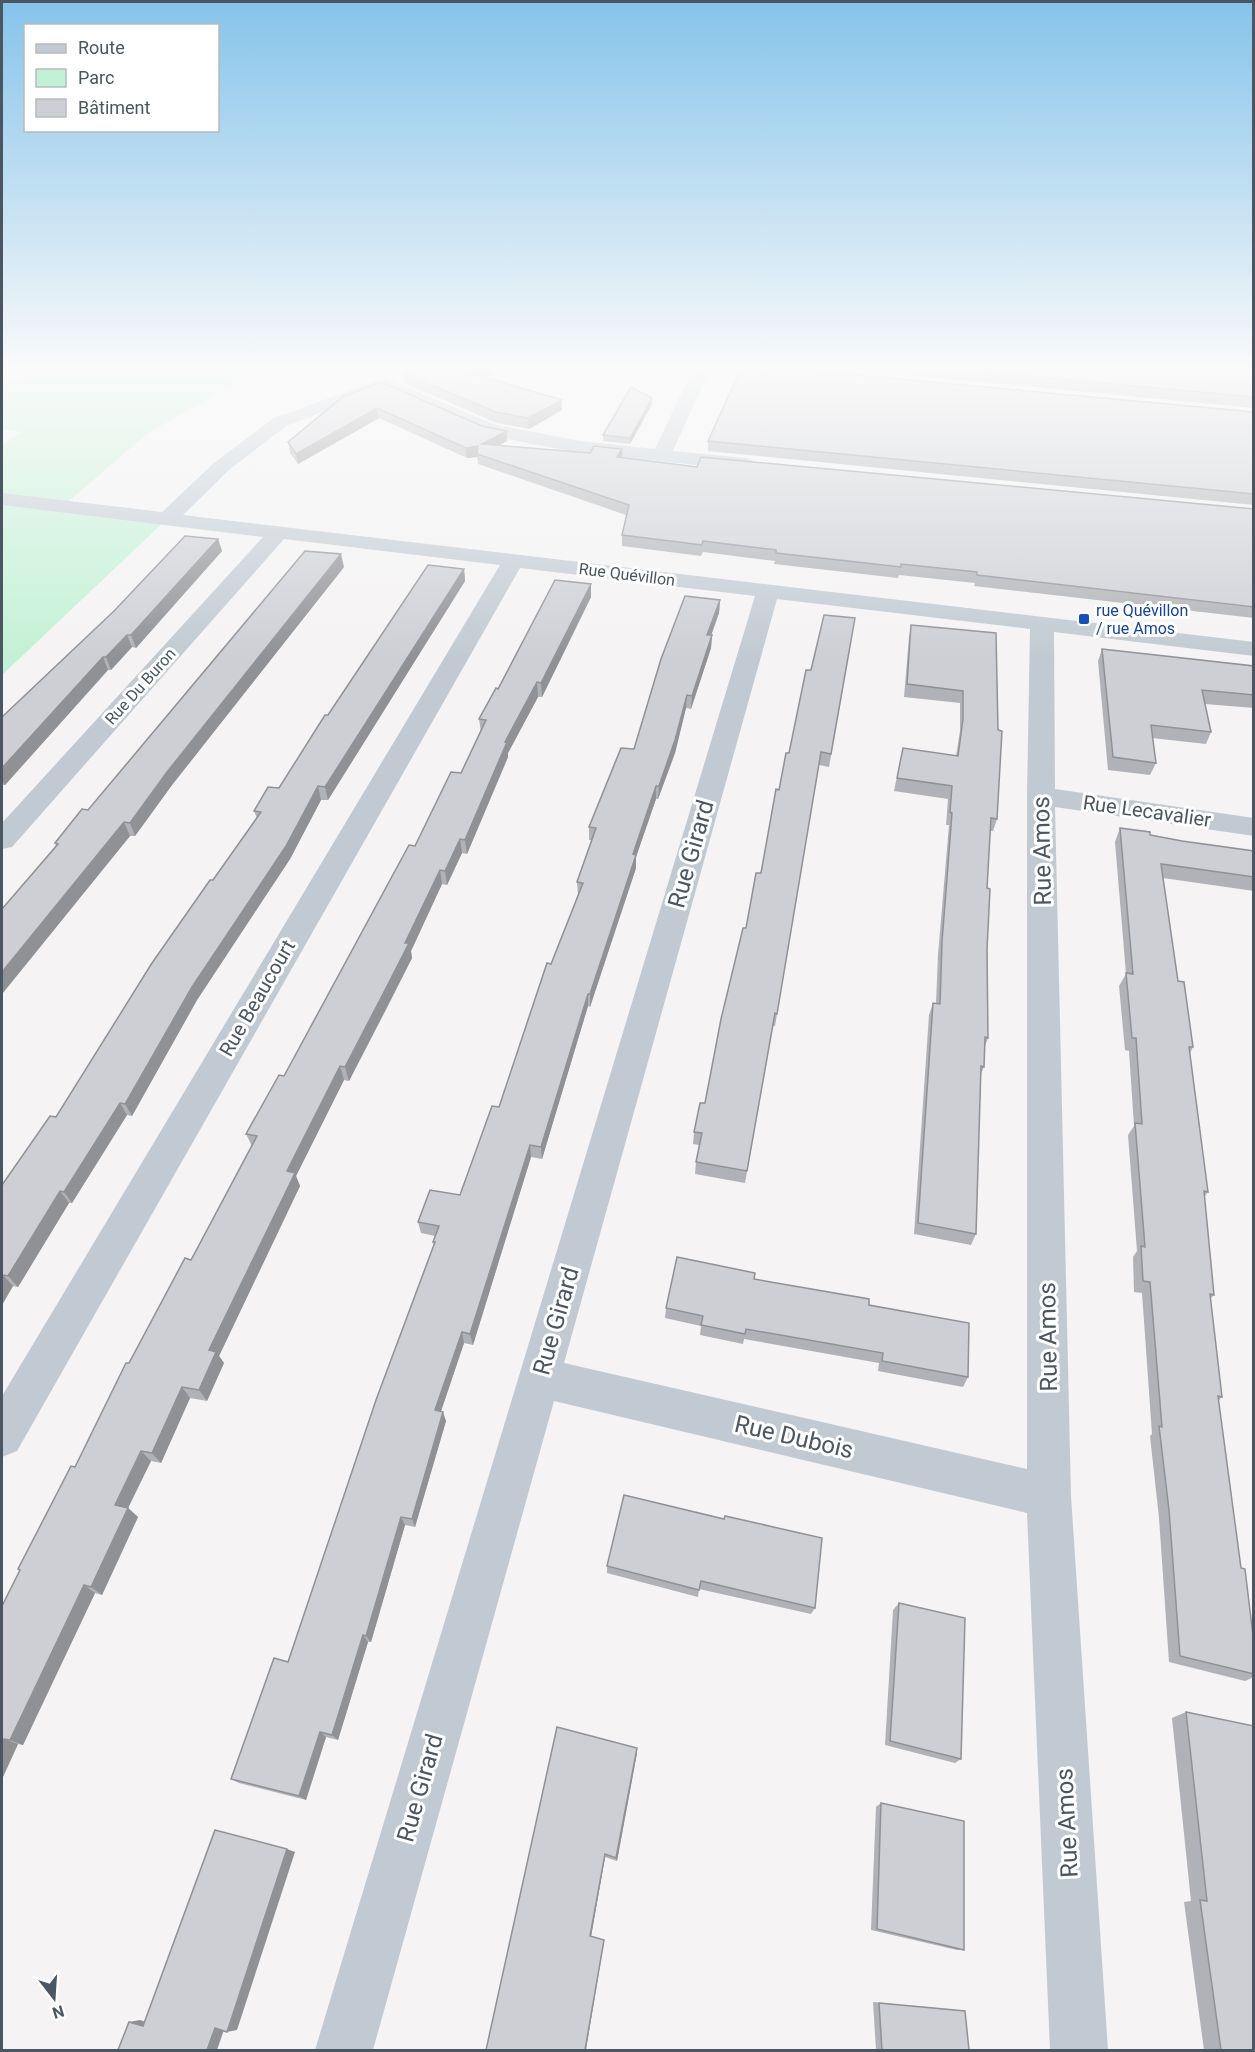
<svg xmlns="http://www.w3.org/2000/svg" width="1255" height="2052" font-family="Roboto,sans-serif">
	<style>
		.green { fill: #c3f1d5 }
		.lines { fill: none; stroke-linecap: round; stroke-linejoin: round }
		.minor { fill: #c1cad2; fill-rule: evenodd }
		.wall { fill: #b0b2b7 }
		.shaded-wall { fill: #909195 }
		.building { fill: #cdcfd5; stroke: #909195; stroke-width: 1.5 }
		.transit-dot { fill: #1a4fb4; stroke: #fff; stroke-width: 2 }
		.labels { text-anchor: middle; stroke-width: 6; stroke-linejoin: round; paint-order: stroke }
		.far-street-label { font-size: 16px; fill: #4a5661; stroke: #fff }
		.far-transit-label { font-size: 16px; fill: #164399; stroke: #fff; text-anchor: start }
		.street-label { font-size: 20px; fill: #4a5661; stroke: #fff }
		.near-street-label { font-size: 24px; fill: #4a5661; stroke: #fff }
	</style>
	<rect width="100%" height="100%" fill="#f5f3f3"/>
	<path class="green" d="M61,371H274L233,385L148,433L63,506L167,519L2,675V446L21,432L2,429V383Z"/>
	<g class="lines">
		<path class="minor" d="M692,371H709L673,451L745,458L752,460L755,464L752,468L745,470L580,453L491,436L383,389L286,426L229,470L183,515L1254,642V656L1054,632L1055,789L1254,818V836L1055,807L1071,1496L1108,2050H1050L1027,1513L554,1401L373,2050H315L755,596L520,568L17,1451L2,1457V1396L500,565L284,539L12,847L2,849V823L263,537L2,505V493L162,512L215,462L274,418L384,378L496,425L580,441L655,449ZM777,599L1030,629L1027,796V1469L564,1363Z"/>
	</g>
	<g class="wall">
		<path d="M866,371H1254V408Z"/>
		<path d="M403,373L485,377L562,400V410L529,429L497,423L404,383Z"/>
		<path d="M742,373L1254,412V505L708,451V441Z"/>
		<path d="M344,396L507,441L499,445L590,453L622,449V458L697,467L1254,509V618L974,586L975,583L899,575L898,578L774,564L775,561L703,552L701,556L622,546V535L626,515L478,464L477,457L467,458L379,418L298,464L290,453L288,442Z"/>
		<path d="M652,398V404L630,444L603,441V435Z"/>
		<path d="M218,539L222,551L136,648L132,647L111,670H108L5,785H2V717Z"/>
		<path d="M344,567L172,785L135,836H130L2,994V909L56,846L55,843L88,810Z"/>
		<path d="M464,569L465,581L328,800H321L290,859L197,1000L132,1116L127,1115L72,1203H69L18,1287L13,1286L2,1305V1185L56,1117L213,880L257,818L254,811L279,788L328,715Z"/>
		<path d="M591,584V597L542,697H538L508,753V757L467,854L462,853L447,885L442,884L411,951L412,958L388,1006L349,1081L344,1080L296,1176L300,1186L219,1356L224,1363L207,1401L190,1398L161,1463L151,1461L128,1508L138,1517L102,1595L95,1593L23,1745L18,1744L2,1779V1606L20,1571L18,1569L75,1467L129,1363L191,1260L252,1146L246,1134L284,1076L415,846L461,773L481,732L479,719L498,689Z"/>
		<path d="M720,600L719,613L711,635H712L711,648L691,709L686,708L675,753L658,799H656L636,857V868L590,1007L588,1006L542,1159L531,1157L473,1345L464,1343L441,1411L446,1421L415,1527L405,1525L371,1642H368L338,1740L326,1737L306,1800L239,1783L231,1779L288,1662L434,1245L433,1242L435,1236L421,1233L418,1222L460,1195L499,1107L551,964L578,895L577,882L592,840H589V827Z"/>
		<path d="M855,618L829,767L819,765L775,1026H773L745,1183L695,1174L696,1162L699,1145L693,1144L694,1132L705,1103L746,928L761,873L779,790L789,753Z"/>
		<path d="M911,625L996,633L997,819L993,831H990L987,888L988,1038L985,1046L984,1067L980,1076L976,1234L971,1245L914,1234L929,1015L933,1003H936L938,955L949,825H946L948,799L894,791L903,748L956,756L960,731V703L904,697L909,637Z"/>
		<path d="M1102,649L1254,666V708L1205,704L1211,732L1206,744L1152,738L1156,763L1150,775L1108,770L1098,661Z"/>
		<path d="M1120,828L1182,841L1254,851V891L1163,878L1178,981L1193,1047L1190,1053L1208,1192L1204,1197L1214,1295L1210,1299L1222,1397L1218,1401L1241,1568L1254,1644V1677L1245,1681L1169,1662L1159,1518L1150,1436L1152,1434L1142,1293L1134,1292L1133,1257L1137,1251L1128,1135L1134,1126L1129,1051L1125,1050L1119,986L1126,974L1115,842Z"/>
		<path d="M754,1279L869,1305L968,1377L963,1387L878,1371L879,1363L744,1339L743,1344L700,1335L701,1326L665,1318L666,1308Z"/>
		<path d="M624,1495L815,1608L811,1614L699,1589L698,1597L607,1573V1566Z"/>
		<path d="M899,1603L961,1759L955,1763L885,1745L893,1610Z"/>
		<path d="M1186,1712L1254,2050H1204L1184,1902L1191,1901L1172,1718Z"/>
		<path d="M637,1753L617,1861L605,1857L591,1936L604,1941L492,2027Z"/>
		<path d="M881,1803L964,1950H957L871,1930L876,1807Z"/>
		<path d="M873,2002L965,2011L969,2050H876Z"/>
	</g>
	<g class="shaded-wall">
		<path d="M473,371H500L471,383L470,373Z"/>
		<path d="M652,398V404L630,444V438Z"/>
		<path d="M562,400V410L529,429L528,418Z"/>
		<path d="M377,408L379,418L298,464L296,454Z"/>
		<path d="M507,431V441L483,454L482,444Z"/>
		<path d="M478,446L477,457L467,458L466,448Z"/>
		<path d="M622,449V459L617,457Z"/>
		<path d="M218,539L222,551L136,648L131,635Z"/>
		<path d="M341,554L344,567L172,785L135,836L130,823L167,772Z"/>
		<path d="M464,569L465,581L328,800L325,787Z"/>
		<path d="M591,584V597L542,697L541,683Z"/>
		<path d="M720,600L719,613L707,647V635Z"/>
		<path d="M127,635L132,647L111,670L106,657Z"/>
		<path d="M712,635L711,648L691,709L692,696Z"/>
		<path d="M103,657L108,670L5,785L2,780V768Z"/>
		<path d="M537,682L538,697L508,753V757L467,854L465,840L505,742Z"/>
		<path d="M687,695L686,708L675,753L658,799L659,786Z"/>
		<path d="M318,786L321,800L290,859L197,1000L132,1116L125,1104L192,987Z"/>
		<path d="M656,786V799L636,857V868L590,1007V994L633,854Z"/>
		<path d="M124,822L130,836L2,994V972Z"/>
		<path d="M460,839L462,853L447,885L445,871Z"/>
		<path d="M440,870L442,884L411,951L412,958L349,1081L345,1067Z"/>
		<path d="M588,994V1006L542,1159L541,1147Z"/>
		<path d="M340,1066L344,1080L296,1176L300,1186L219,1356L224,1363L207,1401L199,1390L209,1350L287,1171Z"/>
		<path d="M120,1103L127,1115L72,1203L64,1192Z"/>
		<path d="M530,1145L531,1157L473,1345L470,1334Z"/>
		<path d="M60,1191L69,1203L18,1287L8,1276Z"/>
		<path d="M3,1275L13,1286L2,1305V1278Z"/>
		<path d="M462,1332L464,1343L438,1420L435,1410Z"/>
		<path d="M182,1387L190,1398L161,1463L152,1453Z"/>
		<path d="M443,1412L446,1421L415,1527L412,1519Z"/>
		<path d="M141,1451L151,1461L128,1508L138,1517L102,1595L91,1587L115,1505Z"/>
		<path d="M401,1517L405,1525L371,1642L366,1636Z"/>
		<path d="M84,1585L95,1593L23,1745L10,1740Z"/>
		<path d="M363,1635L368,1642L338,1740L332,1735Z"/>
		<path d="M320,1732L326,1737L306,1800L299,1796Z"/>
		<path d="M4,1739L18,1744L2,1779V1745Z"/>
		<path d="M637,1748V1753L617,1861L616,1858Z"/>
		<path d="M287,1849L295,1852L237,2030L227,2032Z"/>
		<path d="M605,1854V1857L591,1937L590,1936Z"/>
		<path d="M604,1940V1941L586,2050H585Z"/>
		<path d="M140,2020L154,2025L143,2026L129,2022Z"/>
		<path d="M225,2027L217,2050H207L215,2028Z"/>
	</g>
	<g class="building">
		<path d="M405,371H473L470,373L562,400L528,418L496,412L403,373Z"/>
		<path d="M743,371H812L1254,412V494L708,441L739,373H742Z"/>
		<path d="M972,371H1254V397Z"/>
		<path d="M381,382L482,426L507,431L482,444L590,453L594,446L622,449L617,457L697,467L701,457L1254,509V607L977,575V572L901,564V567L776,553V550L703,541L702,545L622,535L629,505L477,454L478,446L466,448L377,408L296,454L288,442L344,396Z"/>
		<path d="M631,387L652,398L630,438L603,435Z"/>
		<path d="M185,536L218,539L131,635H127L106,657H103L2,768V717L114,611Z"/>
		<path d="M305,551L341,554L167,772L130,823L124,822L2,972V909L58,844L55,843L82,809L88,810Z"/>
		<path d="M428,565L464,569L325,787L318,786L286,846L192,987L125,1104L120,1103L64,1192L60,1191L8,1276L3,1275L2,1278V1185L50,1116L56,1117L152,963L210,880H213L261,812L254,811L268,787L279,788L325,715H328Z"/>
		<path d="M555,580L591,584L541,683L537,682L505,742H507L465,840L460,839L445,871L440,870L405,943H409L384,992L345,1067L340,1066L287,1171L295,1173L209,1350L216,1352L199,1390L182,1387L152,1453L141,1451L115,1505L128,1508L91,1587L84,1585L10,1740L4,1739L2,1745V1606L20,1570L18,1569L71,1466L75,1467L126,1363H129L185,1258L191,1260L257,1136L246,1134L279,1075L284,1076L409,845L415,846L451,772L461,773L486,720L479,719L496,688L498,689Z"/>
		<path d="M685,596L720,600L707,635H712L692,696L687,695L675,740L659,786H656L633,854L636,855L590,994H588L541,1147L530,1145L470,1334L462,1332L435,1410L443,1412L412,1519L401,1517L366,1636L363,1635L332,1735L320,1732L299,1796L231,1779L274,1658L288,1662L376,1400L435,1242H433L439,1226L418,1222L430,1190L460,1195L492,1106L499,1107L547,963L551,964L583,883L577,882L596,828L589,827L621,748L634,749L661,659Z"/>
		<path d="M824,615L855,618L831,754L821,752L777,1014L775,1013L747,1171L696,1162L702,1133L694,1132L700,1103H705L721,1019L743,928H746L756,873H761L776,789L779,790L786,753H789L806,670H811Z"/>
		<path d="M911,625L996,633L998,730L1002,731L997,819L991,818L987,888L990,889L987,950L988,1038L985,1037L984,1067L981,1066L976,1234L918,1223L933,1003L940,1004L942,942L952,813L950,812L952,786L897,778L903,748L958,756L963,719V691L907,684Z"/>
		<path d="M1102,649L1254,666V695L1202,690L1211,732L1151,725L1156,763L1113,757Z"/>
		<path d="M1120,828L1150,832V835L1182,841L1254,851V877L1161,864L1178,981L1184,982L1193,1047H1189L1208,1192L1204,1191L1214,1295L1210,1294L1222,1397L1218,1396L1241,1568L1245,1569L1254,1644V1674L1180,1656L1169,1510L1159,1426L1162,1427L1150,1282L1143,1281L1141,1246L1145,1247L1135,1123L1142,1124L1136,1038H1132L1126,973L1133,974Z"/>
		<path d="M677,1257L755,1273L754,1279L869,1299V1305L969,1323L968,1377L882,1361L883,1353L746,1329L745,1334L701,1325L703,1316L666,1308Z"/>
		<path d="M624,1495L724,1519L725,1516L822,1538L815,1608L701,1581L699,1590L607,1566Z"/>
		<path d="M899,1603L965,1618L961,1759L890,1741Z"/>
		<path d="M1186,1712L1254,1726V2050H1221L1200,1900L1207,1901Z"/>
		<path d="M557,1727L637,1748L616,1858L605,1854L590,1936L604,1940L585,2050H486Z"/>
		<path d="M881,1803L964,1821V1950L877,1929Z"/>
		<path d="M215,1830L287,1849L227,2032L215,2028L207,2050H118L129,2022L143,2026Z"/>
		<path d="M879,2003L965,2011L969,2050H882Z"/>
	</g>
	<linearGradient id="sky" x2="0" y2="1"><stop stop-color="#85c3ea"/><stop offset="0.56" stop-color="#fafafa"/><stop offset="1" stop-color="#fafafa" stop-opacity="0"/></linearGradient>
	<rect width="1255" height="659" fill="url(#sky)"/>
	<rect class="transit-dot" x="1078" y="613" width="12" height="12" rx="3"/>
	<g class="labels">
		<g class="far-street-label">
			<text transform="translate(627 574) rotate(7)" y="6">Rue Quévillon</text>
			<text transform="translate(140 686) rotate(-48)" y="6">Rue Du Buron</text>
		</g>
		<g class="far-transit-label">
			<text x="1096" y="616">rue Quévillon<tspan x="1096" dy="18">/ rue Amos</tspan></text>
		</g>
		<g class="street-label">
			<text transform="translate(1147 811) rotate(8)" y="7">Rue Lecavalier</text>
			<text transform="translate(257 998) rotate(-60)" y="7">Rue Beaucourt</text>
		</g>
		<g class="near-street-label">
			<text transform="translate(1042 851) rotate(-91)" y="8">Rue Amos</text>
			<text transform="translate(691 854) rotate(-74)" y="8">Rue Girard</text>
			<text transform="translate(556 1321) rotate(-74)" y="8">Rue Girard</text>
			<text transform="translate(1048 1337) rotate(-91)" y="8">Rue Amos</text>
			<text transform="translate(794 1437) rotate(13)" y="8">Rue Dubois</text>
			<text transform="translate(420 1788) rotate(-74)" y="8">Rue Girard</text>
			<text transform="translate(1067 1823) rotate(-93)" y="8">Rue Amos</text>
		</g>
	</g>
	<rect width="1255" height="2052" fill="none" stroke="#4a5661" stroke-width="6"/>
	<rect x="24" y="24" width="195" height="108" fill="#ffffff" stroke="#b7bbc0" stroke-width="1.5"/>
	<rect x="36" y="44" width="30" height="9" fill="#c1cad2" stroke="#b7bbc0" stroke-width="1.5"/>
	<text x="78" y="54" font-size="18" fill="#4a5661">Route</text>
	<rect x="36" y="69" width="30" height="18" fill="#c3f1d5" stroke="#b7bbc0" stroke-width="1.5"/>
	<text x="78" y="84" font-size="18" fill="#4a5661">Parc</text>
	<rect x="36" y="99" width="30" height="18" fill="#cdcfd5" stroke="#b7bbc0" stroke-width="1.5"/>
	<text x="78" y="114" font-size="18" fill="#4a5661">Bâtiment</text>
	<g transform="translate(54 1998) rotate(163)" stroke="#ffffff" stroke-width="4.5" paint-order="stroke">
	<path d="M0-4.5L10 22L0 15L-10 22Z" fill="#4a5661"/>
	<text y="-9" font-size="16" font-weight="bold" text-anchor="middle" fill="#4a5661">N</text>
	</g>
</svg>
